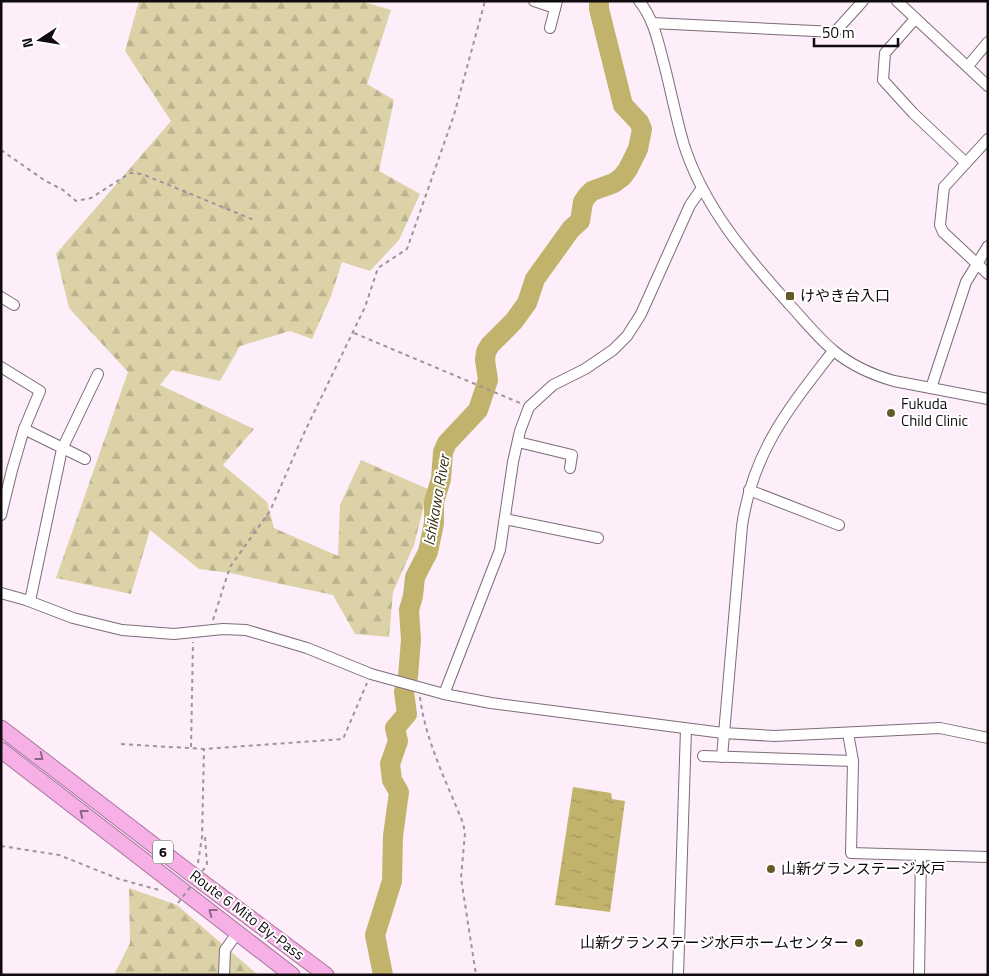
<svg xmlns="http://www.w3.org/2000/svg" width="989" height="976" font-family="'Titillium Web','Noto Sans JP',sans-serif">
	<style>
		.forest { fill: url(#forest-firs) }
		.water { fill: url(#water-ripples) }
		.lines { fill: none; stroke-linecap: round; stroke-linejoin: round }
		.river { stroke: #c1b26c; stroke-width: 20 }
		.minor-casing { stroke: #7d6c79; stroke-width: 12 }
		.highway-casing { stroke: #a6769b; stroke-width: 17 }
		.path { stroke: #9f949c; stroke-width: 2; stroke-dasharray: 4 4; stroke-linecap: butt }
		.minor { stroke: #fff; stroke-width: 10 }
		.highway { stroke: #f7b0e6; stroke-width: 15 }
		.path-bridge { stroke: #9f949c; stroke-width: 2; stroke-dasharray: 4 4; stroke-linecap: butt }
		.oneway { stroke: #8f6585 }
		.poi-dot { fill: #655a26; stroke: #fff; stroke-width: 2 }
		.labels { text-anchor: middle; stroke-width: 4; stroke-linejoin: round; paint-order: stroke }
		.shield { fill: #fff; stroke: #585457; stroke-width: 1 }
		.shield-label { font-size: 14px; font-weight: bold; fill: #100a0f }
		.poi-label { font-size: 15px; fill: #100a0f; stroke: #fff; text-anchor: start }
		.street-label { font-size: 15px; fill: #100a0f; stroke: #fff }
		.water-label { font-size: 16px; font-style: italic; fill: #393212; stroke: #fff }
	</style>
	<defs>
		<pattern id="forest-firs" width="22" height="20" patternUnits="userSpaceOnUse" patternTransform="scale(1.25)"><rect width="22" height="20" fill="#dbd2a8"/><path d="M5 1l3.5 6h-7zM16 11l3.5 6h-7z" fill="#bbb38f"/></pattern>
		<pattern id="water-ripples" width="26" height="14" patternUnits="userSpaceOnUse" patternTransform="scale(1.25)"><rect width="26" height="14" fill="#c1b26c"/><path d="M2 4q2-2 4 0t4 0M15 11q2-2 4 0t4 0" fill="none" stroke="#a5985c"/></pattern>
	</defs>
	<rect width="100%" height="100%" fill="#fdeef9"/>
	<g class="forest">
		<path d="M139,1H361L391,10L367,84L394,100L379,171L420,194L399,240L370,271L342,262L331,296L312,339L290,331L240,346L220,381L172,370L160,385L254,429L223,465L267,502L274,528L338,556L340,505L361,460L428,489L414,545L393,592L389,637L355,634L333,595L230,573L199,569L150,530L131,594L56,578L128,372L69,308L56,254L171,121L125,51Z"/>
		<path d="M129,888L177,905L258,975H114L130,943Z"/>
	</g>
	<path class="water" d="M573,787L611,793L612,799L625,801L610,912L555,905Z"/>
	<g class="lines">
		<path class="river" d="M383,975L375,935L392,881L393,836L399,792L392,780L390,764L398,741L395,728L407,714L404,692L408,676L411,640L409,610L413,596L415,577L428,552L434,523V502L441,479L443,452L447,443L478,410L488,380L485,360L486,352L490,345L514,321L527,303L535,279L571,229L580,221L583,202L587,196L592,191L614,183L622,177L628,169L638,149L642,129L639,122L623,105L599,9V1"/>
		<g class="minor-casing">
			<g id="minor">
				<path d="M534,1L555,8"/>
				<path d="M639,1C654,19 658,42 664,64C671,91 676,118 684,145C704,207 746,256 789,304C804,320 817,337 834,351C851,365 873,375 894,381L988,399"/>
				<path d="M897,1L988,86"/>
				<path d="M915,19L885,53L883,80L913,113L966,163"/>
				<path d="M652,23L835,32L863,1"/>
				<path d="M550,28L557,1"/>
				<path d="M968,66L988,42"/>
				<path d="M988,139L944,187L940,225L943,232L988,274"/>
				<path d="M1,297L14,305"/>
				<path d="M1,367L40,391L24,429L85,459"/>
				<path d="M931,388L966,282L988,246"/>
				<path d="M518,442L572,455L570,468"/>
				<path d="M749,490L839,525"/>
				<path d="M1,515L12,470L24,429"/>
				<path d="M505,519L598,538"/>
				<path d="M1,593L26,600L73,618L122,630L174,634L223,629L246,630L307,648L371,674L444,694L491,703L723,733L775,736L940,728L988,738"/>
				<path d="M30,601L62,449L98,374"/>
				<path d="M444,694L500,550L513,462L520,431L529,407L553,385L585,369L613,350L627,336L641,314L690,205L702,188"/>
				<path d="M848,733L853,761L851,853L988,857"/>
				<path d="M703,756L853,761"/>
				<path d="M722,757L742,526C753,451 789,408 833,351"/>
				<path d="M224,975L225,950L238,932"/>
				<path d="M678,975L686,729"/>
				<path d="M919,975L921,856"/>
			</g>
		</g>
		<g class="highway-casing">
			<g id="highway">
				<path d="M1,728L194,876L326,975"/>
				<path d="M1,750L292,975"/>
			</g>
		</g>
		<g class="path">
			<path d="M1,150L44,180L63,190L76,201L91,198L130,173L142,174L254,220"/>
			<path d="M354,333L520,403"/>
			<path d="M213,620L230,567L270,511L305,431L365,307L378,268L407,249L454,115L485,1"/>
			<path d="M420,697C425,740 447,783 463,823L465,833L461,878L476,975"/>
			<path d="M121,744L204,749L343,739L367,683"/>
			<path d="M191,747L193,642"/>
			<path d="M205,837L207,865"/>
			<path d="M1,846L59,855L119,879L159,890"/>
			<path d="M198,863L202,837L204,749"/>
		</g>
		<use href="#minor" class="minor"/>
		<use href="#highway" class="highway"/>
		<path class="path-bridge" d="M178,903L207,865"/>
	</g>
	<defs><path id="oneway-chevron" d="M-2-3.5L2.5 0L-2 3.5" fill="none" stroke-width="1.6" stroke-linecap="round" stroke-linejoin="round" transform="scale(1.25)"/></defs>
	<g class="oneway">
		<use href="#oneway-chevron" transform="translate(40 757) rotate(38)"/>
		<use href="#oneway-chevron" transform="translate(83 813) rotate(-142)"/>
		<use href="#oneway-chevron" transform="translate(212 912) rotate(-143)"/>
	</g>
	<g class="poi-dot">
		<rect x="785" y="291" width="10" height="10" rx="2.5"/>
		<circle cx="891" cy="413" r="5"/>
		<circle cx="771" cy="869" r="5"/>
		<circle cx="859" cy="943" r="5"/>
	</g>
	<g class="labels">
		<rect class="shield" x="153" y="840.5" width="20" height="23" rx="4"/>
		<g class="shield-label">
			<text x="163" y="857">6</text>
		</g>
		<g class="poi-label">
			<text x="800" y="301">けやき台入口</text>
			<text x="901" y="409">Fukuda<tspan x="901" dy="17">Child Clinic</tspan></text>
			<text x="781" y="874">山新グランステージ水戸</text>
			<text x="849" y="948" text-anchor="end">山新グランステージ水戸ホームセンター</text>
		</g>
		<g class="street-label">
			<text transform="translate(247 915) rotate(37)" y="5">Route 6 Mito By-Pass</text>
		</g>
		<g class="water-label">
			<text transform="translate(436 500) rotate(-80)" y="6">Ishikawa River</text>
		</g>
	</g>
	<rect width="989" height="976" fill="none" stroke="#100a0f" stroke-width="5"/>
	<g transform="translate(40 40) rotate(258)" stroke="#ffffff" stroke-width="4" paint-order="stroke">
	<path d="M0-4L9 19L0 12L-9 19Z" fill="#100a0f"/>
	<text y="-8" font-size="14" font-weight="bold" text-anchor="middle" fill="#100a0f">N</text>
	</g>
	<path d="M814 38v8h84v-8" fill="none" stroke="#100a0f" stroke-width="2.5"/>
	<text x="822" y="38" font-size="15" fill="#100a0f" stroke="#ffffff" stroke-width="4" paint-order="stroke">50 m</text>
</svg>
